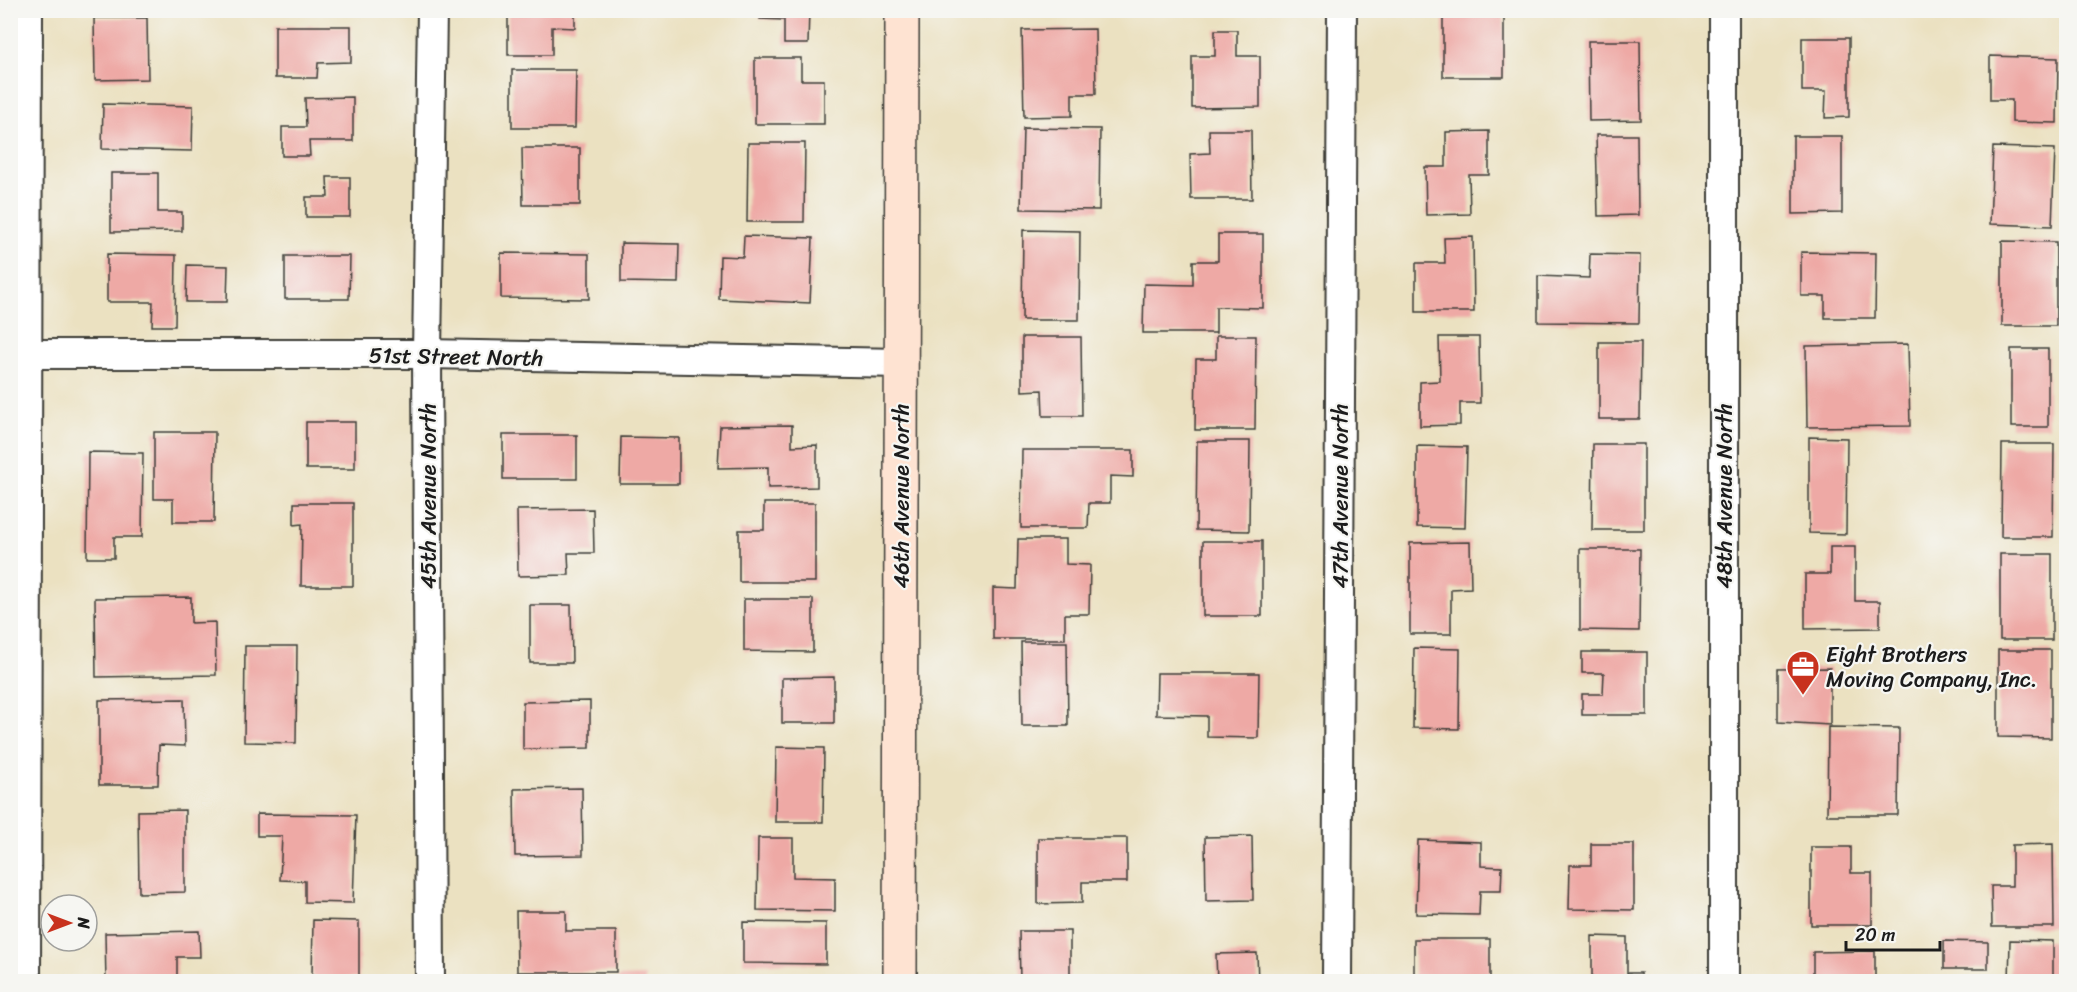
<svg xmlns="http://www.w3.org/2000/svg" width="2077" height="992" font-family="Sriracha,sans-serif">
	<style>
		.building { fill: #eea9a5 }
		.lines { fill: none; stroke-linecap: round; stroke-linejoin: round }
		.street-casing { stroke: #3b3a35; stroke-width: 32 }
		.secondary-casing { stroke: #3b3a35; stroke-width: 36 }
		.street { stroke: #fff; stroke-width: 28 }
		.secondary { stroke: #fee3d2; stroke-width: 33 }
		.labels { text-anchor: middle; stroke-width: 4.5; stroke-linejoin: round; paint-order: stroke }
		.street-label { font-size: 22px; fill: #1c1c1c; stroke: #f6f6f2 }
		.poi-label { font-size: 22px; fill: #1c1c1c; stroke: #f6f6f2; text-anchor: start }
	</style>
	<rect width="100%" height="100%" fill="#f6f6f2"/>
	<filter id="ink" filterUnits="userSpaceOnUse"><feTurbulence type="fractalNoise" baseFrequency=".0167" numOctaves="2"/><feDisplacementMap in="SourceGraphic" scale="12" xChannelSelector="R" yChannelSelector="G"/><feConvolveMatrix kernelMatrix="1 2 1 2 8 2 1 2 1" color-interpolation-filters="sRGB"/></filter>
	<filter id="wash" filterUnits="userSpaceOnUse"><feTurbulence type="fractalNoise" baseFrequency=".008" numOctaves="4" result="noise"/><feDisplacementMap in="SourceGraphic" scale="24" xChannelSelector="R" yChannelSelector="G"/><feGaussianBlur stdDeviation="1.35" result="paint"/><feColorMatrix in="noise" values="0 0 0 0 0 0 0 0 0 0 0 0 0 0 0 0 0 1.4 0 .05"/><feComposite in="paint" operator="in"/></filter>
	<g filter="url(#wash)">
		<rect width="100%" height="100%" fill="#ebe1c1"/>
		<g id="blocks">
			<g class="building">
				<path d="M508,10H575V28L552,27V55H508Z"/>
				<path d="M760,10H809L808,44H784V20L760,19Z"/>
				<rect x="1443" y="10" width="61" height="67"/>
				<path d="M94,18H147L148,79L95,80Z"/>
				<path d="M275,26H351V62L318,63L317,78H275Z"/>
				<path d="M1095,29L1096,94H1072V116L1024,117L1022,30Z"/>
				<path d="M1215,30H1237V56H1260V107L1192,108V56H1215Z"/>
				<path d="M1802,38H1849V117L1825,118L1826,91H1802Z"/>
				<path d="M1588,41H1640L1641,120L1589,121Z"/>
				<path d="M1990,56L2058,58L2057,123L2012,122V100H1990Z"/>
				<path d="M755,58H801V80H824V124H755Z"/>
				<path d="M512,70H576L575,128H512Z"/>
				<path d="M353,97V141H309L310,156H282V127H306L305,98Z"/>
				<path d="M103,104L193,106L192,151L102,149Z"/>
				<path d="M1023,128L1100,129L1099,210L1021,209Z"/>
				<path d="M1209,130H1251L1252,199H1191L1190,154L1210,153Z"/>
				<path d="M1489,131V175H1469L1470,214L1426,215L1425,167H1446V132Z"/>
				<path d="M1596,135H1637L1638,215L1598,216Z"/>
				<path d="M1793,136H1842V213L1793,214Z"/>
				<path d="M748,143H805L804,222H747Z"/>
				<path d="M1993,147L2055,149L2052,226L1990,224Z"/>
				<path d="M522,148H580V205H523Z"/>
				<path d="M111,173H158V212H182V231L111,232Z"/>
				<path d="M327,177H350V217H306V197H328Z"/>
				<path d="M1023,230L1080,231L1079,320H1022Z"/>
				<path d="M1218,234H1263V308L1216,307V333H1143L1144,284L1193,285V261H1218Z"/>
				<path d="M744,236L813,238L810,303L719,299L720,256L743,257Z"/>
				<path d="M1473,237L1474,312H1416V263H1445L1444,238Z"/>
				<path d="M2002,241L2056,242V326H2002Z"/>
				<path d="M621,243L679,244L678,283L621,282Z"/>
				<path d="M1801,252L1876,253L1875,318H1825V296H1801Z"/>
				<path d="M501,253L589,254V299L501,298Z"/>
				<path d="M107,254L176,255L175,326H152L153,302H107Z"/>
				<path d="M1590,254L1640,255L1639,323L1538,322V276L1589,278Z"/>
				<path d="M285,256H350L349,299H285Z"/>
				<path d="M187,265L228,266L227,302H186Z"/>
				<path d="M1216,336H1256L1255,430H1195L1196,359H1216Z"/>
				<path d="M1022,337H1081L1082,416H1043L1042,390L1022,391Z"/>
				<path d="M1439,337H1479L1480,403H1460V425L1420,426V382L1440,381Z"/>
				<path d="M1599,342H1641L1640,419H1599Z"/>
				<path d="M1908,344L1910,426L1807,427L1806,346Z"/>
				<rect x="2011" y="349" width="37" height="78"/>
				<rect x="306" y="422" width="49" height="47"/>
				<path d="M792,425V446L817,445V487L768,488V467L718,468L720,426Z"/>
				<path d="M154,432H215L214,522H173V499H154Z"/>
				<rect x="503" y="435" width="74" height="44"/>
				<path d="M621,437L679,438V484H620Z"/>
				<path d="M1809,437L1847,438L1846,534L1809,533Z"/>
				<path d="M1197,441H1250L1249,531L1196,530Z"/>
				<path d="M1593,444H1644V530H1592Z"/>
				<path d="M2002,444H2054L2053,537H2001Z"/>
				<path d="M1417,446L1467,447L1465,528L1417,527Z"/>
				<path d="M1022,450H1133V477L1110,476V503H1089L1088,528H1021Z"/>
				<path d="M88,452L143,453L142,537H114V558H87Z"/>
				<path d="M294,503H353V586H301L302,524L294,525Z"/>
				<path d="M764,503H815V582H739V530H764Z"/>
				<path d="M593,509L594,553H568L569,575L518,576L517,510Z"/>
				<path d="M1018,539H1066V564L1090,565L1089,614H1065V639H993V588L1017,589Z"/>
				<rect x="1203" y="541" width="59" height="75"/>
				<path d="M1470,542L1471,588L1451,589V634H1410V543Z"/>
				<path d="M1830,547H1855V601H1880V628L1805,629V574H1830Z"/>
				<path d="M1580,549H1640L1639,631L1580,630Z"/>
				<rect x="2000" y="554" width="52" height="86"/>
				<path d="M191,597V623L215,622L216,675L96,677L95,598Z"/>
				<path d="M744,599H813V652L744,651Z"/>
				<path d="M530,605H571L572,663H530Z"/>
				<path d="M1021,642H1067L1068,726H1022Z"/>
				<path d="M245,646H297L296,743L244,742Z"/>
				<path d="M1414,648L1460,649L1459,729L1413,728Z"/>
				<path d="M1998,650H2051V738L1998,737Z"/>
				<path d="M1582,652H1647V715H1582V694H1603L1604,673H1582Z"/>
				<path d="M1830,668V725L1778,722V669Z"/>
				<path d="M1157,673H1259L1258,738L1207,737V716L1156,715Z"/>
				<path d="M834,677V723H782V678Z"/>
				<path d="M184,699L185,746L159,745L158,785H99V700Z"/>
				<path d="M590,701V748L523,749V702Z"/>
				<path d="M1828,727L1899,728L1898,815H1827Z"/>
				<path d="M776,747L824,748L823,822H775Z"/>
				<path d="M582,788L583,855L515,856L514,789Z"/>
				<path d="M185,810V892L139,893L138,811Z"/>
				<path d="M257,814L356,815L353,903L305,902V881L280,880L282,836H257Z"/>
				<path d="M1252,836L1253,900L1206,901L1205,837Z"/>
				<path d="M758,838H793V877L835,878V911L757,910Z"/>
				<path d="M1038,838H1127V882H1082V903L1038,904Z"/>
				<path d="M1418,840L1481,842V866L1502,867L1501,891H1480L1479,915L1416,914Z"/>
				<path d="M1591,844H1634V910L1569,909L1570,865H1591Z"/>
				<path d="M2053,844L2054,927H1992L1991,886H2012V845Z"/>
				<path d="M1811,847H1851V873H1872V925H1811Z"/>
				<path d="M516,911H566V931H616V972H517Z"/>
				<path d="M313,920L359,921V978L312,977Z"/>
				<path d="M743,922L826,923V964L743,963Z"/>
				<path d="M199,931L200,957H177V982H106L105,933Z"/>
				<path d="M1019,931H1070V982H1020Z"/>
				<path d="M1592,936L1627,937V973H1641V982H1592Z"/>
				<rect x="1414" y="939" width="76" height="43"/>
				<path d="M2010,940L2053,941V982H2009Z"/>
				<path d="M1944,941L1988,942V969H1944Z"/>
				<path d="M1875,951V982H1813V952Z"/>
				<path d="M1257,953L1258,982H1217L1216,954Z"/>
				<path d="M645,976V982H618V977Z"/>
			</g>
		</g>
	</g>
	<g filter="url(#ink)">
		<use href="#blocks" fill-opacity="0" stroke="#3b3a35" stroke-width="1.5"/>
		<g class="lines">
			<g class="street-casing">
				<g id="street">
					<path d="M1724,10V982"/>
					<path d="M10,354H427L902,363"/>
					<path d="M26,982L28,10"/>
					<path d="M430,982L427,354L432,10"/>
					<path d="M1337,982L1342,10"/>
				</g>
			</g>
			<g class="secondary-casing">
				<path id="secondary" d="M900,982L902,10"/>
			</g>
			<use href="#street" class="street"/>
			<use href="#secondary" class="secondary"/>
		</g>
	</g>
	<defs>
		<g id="office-pin" transform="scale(1.725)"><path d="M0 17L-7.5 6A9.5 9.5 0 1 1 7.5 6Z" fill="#c8321e" stroke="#f6f6f2"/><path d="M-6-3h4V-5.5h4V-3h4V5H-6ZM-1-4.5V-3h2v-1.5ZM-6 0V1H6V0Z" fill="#fff"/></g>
	</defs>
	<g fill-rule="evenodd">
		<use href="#office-pin" x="1803" y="667"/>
	</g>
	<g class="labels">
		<g class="street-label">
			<text transform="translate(456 356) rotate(1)" y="8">51st Street North</text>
			<text transform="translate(428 496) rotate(-90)" y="8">45th Avenue North</text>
			<text transform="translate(901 496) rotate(-90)" y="8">46th Avenue North</text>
			<text transform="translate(1340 496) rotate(-90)" y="8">47th Avenue North</text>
			<text transform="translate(1724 496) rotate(-90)" y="8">48th Avenue North</text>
		</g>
		<g class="poi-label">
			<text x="1826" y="662">Eight Brothers<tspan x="1826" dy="25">Moving Company, Inc.</tspan></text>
		</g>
	</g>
	<rect width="2077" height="992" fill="none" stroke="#f6f6f2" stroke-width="36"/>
	<g transform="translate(69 923) rotate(90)"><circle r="28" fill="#f6f6f2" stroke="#9f9f9c" stroke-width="1.5"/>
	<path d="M0-4.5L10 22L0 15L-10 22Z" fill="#c8321e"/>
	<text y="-9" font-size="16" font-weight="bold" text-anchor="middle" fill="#1c1c1c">N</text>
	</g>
	<path d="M1846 941v9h94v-9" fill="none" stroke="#1c1c1c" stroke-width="3"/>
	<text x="1855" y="941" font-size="18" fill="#1c1c1c" stroke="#f6f6f2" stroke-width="4.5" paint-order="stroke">20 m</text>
</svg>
